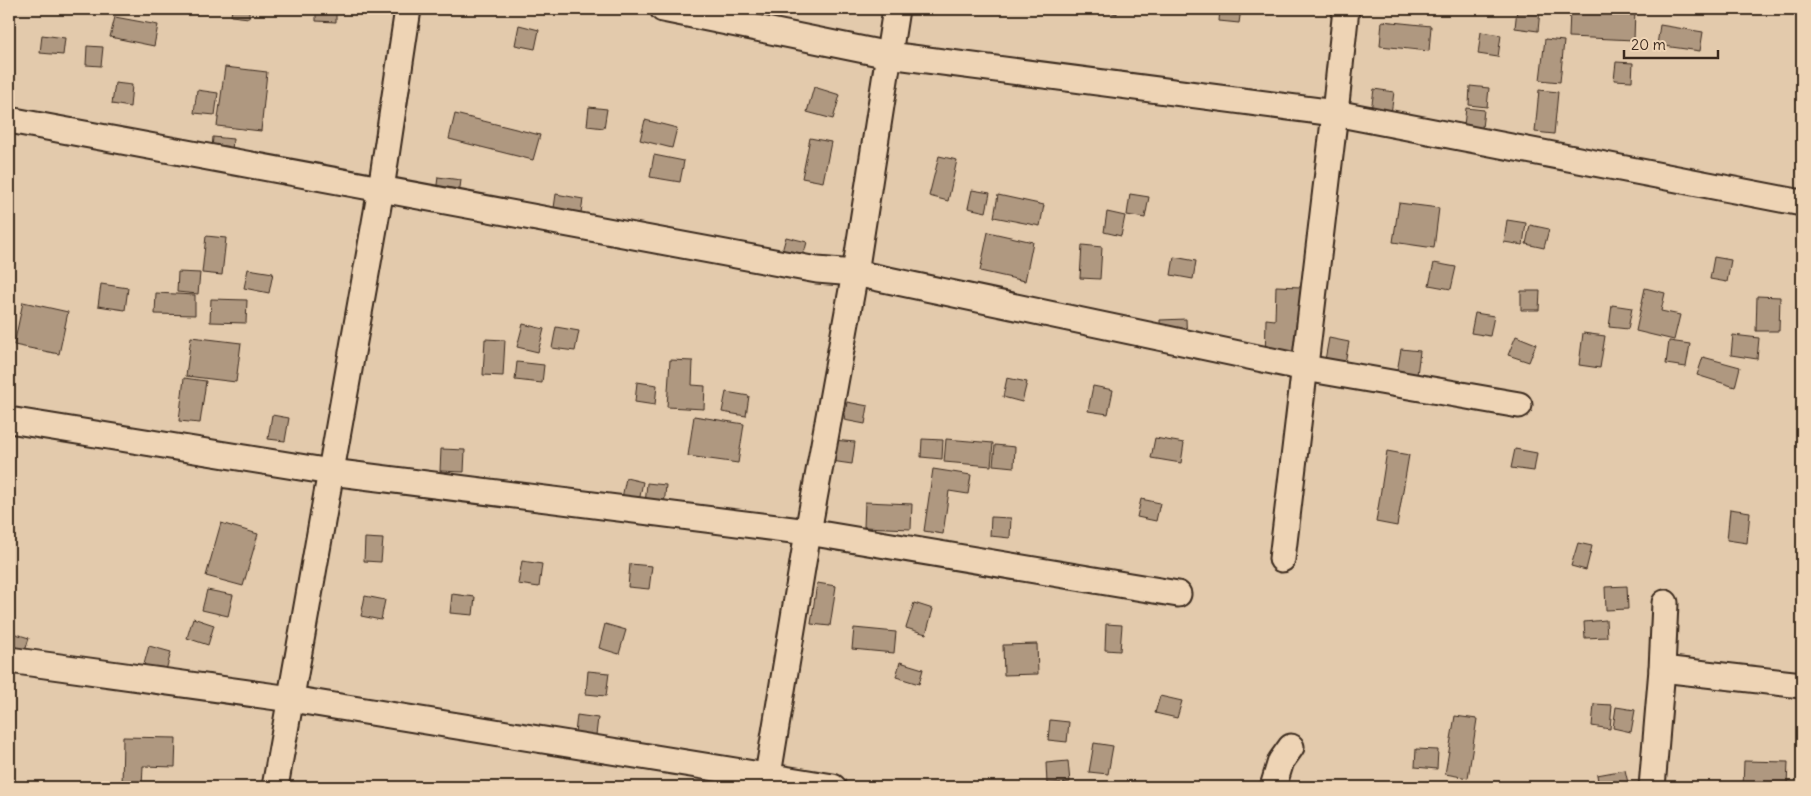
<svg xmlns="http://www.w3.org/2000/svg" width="1811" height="796" font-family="Delius,sans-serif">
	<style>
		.building { fill: #af9880; stroke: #3b2a1e }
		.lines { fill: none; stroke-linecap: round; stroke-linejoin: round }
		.street-casing { stroke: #3b2a1e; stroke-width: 29 }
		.street { stroke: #eed4b5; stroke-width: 25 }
	</style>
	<rect width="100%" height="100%" fill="#e3caac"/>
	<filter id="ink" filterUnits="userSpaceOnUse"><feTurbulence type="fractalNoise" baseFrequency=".02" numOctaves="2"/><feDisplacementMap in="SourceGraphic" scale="10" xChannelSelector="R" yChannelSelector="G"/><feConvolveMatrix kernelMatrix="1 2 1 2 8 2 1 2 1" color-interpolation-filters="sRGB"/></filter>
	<g filter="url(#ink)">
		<g class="building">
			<path d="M232,9H249V18L231,16Z"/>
			<path d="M316,9H336V22L316,21Z"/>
			<path d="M1100,9H1117V14L1099,10Z"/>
			<path d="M1130,9H1215V13L1130,10Z"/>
			<path d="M1220,9H1241L1239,23L1219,21Z"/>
			<path d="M1517,9L1540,10L1538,31L1515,28Z"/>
			<path d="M1570,9H1635L1634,40L1569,37Z"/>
			<path d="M115,17L158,25L154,46L110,37Z"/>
			<path d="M1382,21L1431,26L1429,51L1380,46Z"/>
			<path d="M519,25L539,30L535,49L515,45Z"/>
			<path d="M1660,25L1703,32L1700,51L1657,45Z"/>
			<path d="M1481,32L1501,35L1498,57L1478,54Z"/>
			<path d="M42,35L65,38L63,55L40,53Z"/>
			<path d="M1545,39L1564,41L1560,82L1540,80Z"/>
			<path d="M87,46L103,47L101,66L86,65Z"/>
			<path d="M1616,62L1633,63L1632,81L1614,80Z"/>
			<path d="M225,67L267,72L261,131L217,126Z"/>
			<path d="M115,83L132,85L130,107L112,104Z"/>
			<path d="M1470,86L1489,88L1487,107L1469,105Z"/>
			<path d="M814,87L840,95L833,119L807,112Z"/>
			<path d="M1374,89L1394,92L1391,114L1371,111Z"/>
			<path d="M197,90L218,93L215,115L194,113Z"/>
			<path d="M1539,90L1558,92L1554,134L1535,132Z"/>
			<path d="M589,107L607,109L604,128L587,126Z"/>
			<path d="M1466,108L1484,110L1481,137L1463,134Z"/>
			<path d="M455,114L540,135L533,160L449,139Z"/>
			<path d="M645,120L677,128L672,148L640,140Z"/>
			<path d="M213,137L233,139L231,162L211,160Z"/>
			<path d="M810,138L831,142L823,182L802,178Z"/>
			<path d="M654,155L684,161L680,182L650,177Z"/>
			<path d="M939,156L957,160L948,201L929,196Z"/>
			<path d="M438,177L461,180L458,203L435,200Z"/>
			<path d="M972,190L990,193L986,212L968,208Z"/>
			<path d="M556,194L583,199L579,226L552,222Z"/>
			<path d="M1130,194L1149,197L1145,218L1127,215Z"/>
			<path d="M998,195L1044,205L1040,226L994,217Z"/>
			<path d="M1399,203L1439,208L1434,248L1393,242Z"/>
			<path d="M1107,212L1125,216L1121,236L1104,232Z"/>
			<path d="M1507,220L1526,223L1523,245L1504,242Z"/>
			<path d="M1530,225L1549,229L1544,248L1526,244Z"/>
			<path d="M988,232L1033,242L1025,281L980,271Z"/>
			<path d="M206,236L226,238L222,275L202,273Z"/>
			<path d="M786,237L807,242L801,265L780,259Z"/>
			<path d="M1082,245L1102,247L1100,279L1080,278Z"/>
			<path d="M1174,257L1196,261L1193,279L1171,275Z"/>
			<path d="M1714,257L1731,260L1727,282L1710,279Z"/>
			<path d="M1434,263L1456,267L1451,289L1429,285Z"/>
			<path d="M248,269L273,273L269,293L244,288Z"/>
			<path d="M178,272L200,273L198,294L177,292Z"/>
			<path d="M101,284L128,288L125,310L98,306Z"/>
			<path d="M1276,286L1301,287L1299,364L1265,363L1266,319L1275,320Z"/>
			<path d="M1645,288L1665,293L1661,311L1680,315L1674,340L1636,331Z"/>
			<path d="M1521,291H1540L1539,310H1521Z"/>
			<path d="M156,293L195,295V315L155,314Z"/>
			<path d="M1757,296L1780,297L1779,331H1756Z"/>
			<path d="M211,299L247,300L246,323L210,322Z"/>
			<path d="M23,302L68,312L59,354L14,345Z"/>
			<path d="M1612,305L1632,308L1628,329L1609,327Z"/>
			<path d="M1475,313L1494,316L1490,336L1471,333Z"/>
			<path d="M1186,319L1187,345L1161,346L1160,320Z"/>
			<path d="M523,324L544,329L538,352L517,347Z"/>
			<path d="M556,327L579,331L575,351L552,348Z"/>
			<path d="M1583,333L1605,336L1600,368L1579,365Z"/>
			<path d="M1733,335L1759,338L1757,359L1731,355Z"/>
			<path d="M1516,336L1536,344L1529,362L1508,355Z"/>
			<path d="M191,337L241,343L236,382L186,376Z"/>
			<path d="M1329,338L1349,342L1345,363L1325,360Z"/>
			<path d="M485,339L505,340L503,376L483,375Z"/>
			<path d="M1669,341L1690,344L1686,367L1666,364Z"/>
			<path d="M1401,349L1420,351L1417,375L1397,372Z"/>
			<path d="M1703,357L1740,367L1735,387L1697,375Z"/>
			<path d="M670,360L693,361L692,385L705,386L704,409L667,407Z"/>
			<path d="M517,362L544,365L542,383L515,380Z"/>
			<path d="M184,378L206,381L200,423L179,421Z"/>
			<path d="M1007,378L1027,382L1022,402L1003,397Z"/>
			<path d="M637,382L657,385L655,405L635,402Z"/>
			<path d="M1093,386L1113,390L1108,414L1088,411Z"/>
			<path d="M726,392L749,396L746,416L722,412Z"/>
			<path d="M847,402L868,406L865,424L844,420Z"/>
			<path d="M272,415L289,418L285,441L268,439Z"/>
			<path d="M694,416L744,424L738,463L688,456Z"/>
			<path d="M1155,438L1184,443L1181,463L1151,458Z"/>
			<path d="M922,439L943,440L942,459L921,457Z"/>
			<path d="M946,439L993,443L991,466L944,462Z"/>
			<path d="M833,440L855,442L852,464L831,461Z"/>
			<path d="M995,445L1015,447L1014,467L993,465Z"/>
			<path d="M441,449L465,450L464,472L440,471Z"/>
			<path d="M1515,449L1537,453L1534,471L1511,468Z"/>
			<path d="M1387,451L1409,455L1397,526L1376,522Z"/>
			<path d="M933,469L971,475L968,494L949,491L943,534L924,531Z"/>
			<path d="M626,478L643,482L639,501L622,498Z"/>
			<path d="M647,483L666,485L664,507L645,505Z"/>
			<path d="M1141,499L1160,503L1156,521L1137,517Z"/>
			<path d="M865,502L912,504L911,529L864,527Z"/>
			<path d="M1730,509L1750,512L1747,543L1727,540Z"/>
			<path d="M991,517L1011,518L1010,538L990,536Z"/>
			<path d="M221,523L258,534L243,586L206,576Z"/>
			<path d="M365,538L383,539L381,562L364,561Z"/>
			<path d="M1578,543L1592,546L1586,570L1571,566Z"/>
			<path d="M522,561L542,564L539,587L518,584Z"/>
			<path d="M630,564L652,566L649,589L628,587Z"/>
			<path d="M817,583L836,586L830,626L811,624Z"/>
			<path d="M1627,586L1628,609L1606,610L1605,587Z"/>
			<path d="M207,590L233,595L228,616L202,610Z"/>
			<path d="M452,594L475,597L473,615L450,613Z"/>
			<path d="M365,596L385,600L381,620L361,616Z"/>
			<path d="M914,603L933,609L926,634L906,628Z"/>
			<path d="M193,618L214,625L208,645L187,638Z"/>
			<path d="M1606,620L1607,637L1585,638L1584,622Z"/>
			<path d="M605,624L626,630L619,654L599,648Z"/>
			<path d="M1106,624L1122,625L1120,651L1105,650Z"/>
			<path d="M854,628L896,632L894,653L852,649Z"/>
			<path d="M9,632L29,638L23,658L9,654Z"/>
			<path d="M1037,644L1038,674L1004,675L1003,645Z"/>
			<path d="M149,646L171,652L165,674L143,668Z"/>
			<path d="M900,662L923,669L919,684L896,677Z"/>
			<path d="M588,671L609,673L606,696L586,694Z"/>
			<path d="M1160,696L1182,701L1177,718L1155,713Z"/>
			<path d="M1594,704L1612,705L1610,729L1592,726Z"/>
			<path d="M1616,707L1635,710L1631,732L1613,728Z"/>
			<path d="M577,715L598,718L596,735L575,733Z"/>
			<path d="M1455,716L1477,719L1468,778L1445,774Z"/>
			<path d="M1050,720L1069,722L1067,742L1048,740Z"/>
			<path d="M123,737L176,738L175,767L143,766L142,787H122Z"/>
			<path d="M1094,743L1113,746L1108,774L1089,772Z"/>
			<path d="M1416,749L1438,750L1437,769L1415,767Z"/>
			<path d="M1068,761L1070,782L1047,784L1046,763Z"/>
			<path d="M1744,761L1788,762L1787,787H1743Z"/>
			<path d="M1625,770L1629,787H1599L1597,775Z"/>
		</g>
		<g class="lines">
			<g class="street-casing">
				<g id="street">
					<path d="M663,9L889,55L1335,113L1802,203"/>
					<path d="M9,120L817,270L855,273L1305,368L1519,405"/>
					<path d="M9,420L331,472L808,532L1178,594"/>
					<path d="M1282,559L1335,113L1346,9"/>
					<path d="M9,660L291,699L833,787"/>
					<path d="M1662,669L1802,685"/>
					<path d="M275,787L381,189L408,9"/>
					<path d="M766,787L808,532L855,273L896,9"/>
					<path d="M1273,787L1281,761L1291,747"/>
					<path d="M1652,787L1662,669L1665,603"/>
				</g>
			</g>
			<use href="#street" class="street"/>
		</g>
	</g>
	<rect width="1811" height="796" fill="none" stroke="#eed4b5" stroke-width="30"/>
	<rect x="15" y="15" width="1781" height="766" fill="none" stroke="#3b2a1e" stroke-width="2" filter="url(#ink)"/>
	<path d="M1624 50v8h94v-8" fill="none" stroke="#3b2a1e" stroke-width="2.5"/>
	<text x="1631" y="50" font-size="15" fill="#3b2a1e" stroke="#eed4b5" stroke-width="4" paint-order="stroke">20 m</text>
</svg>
